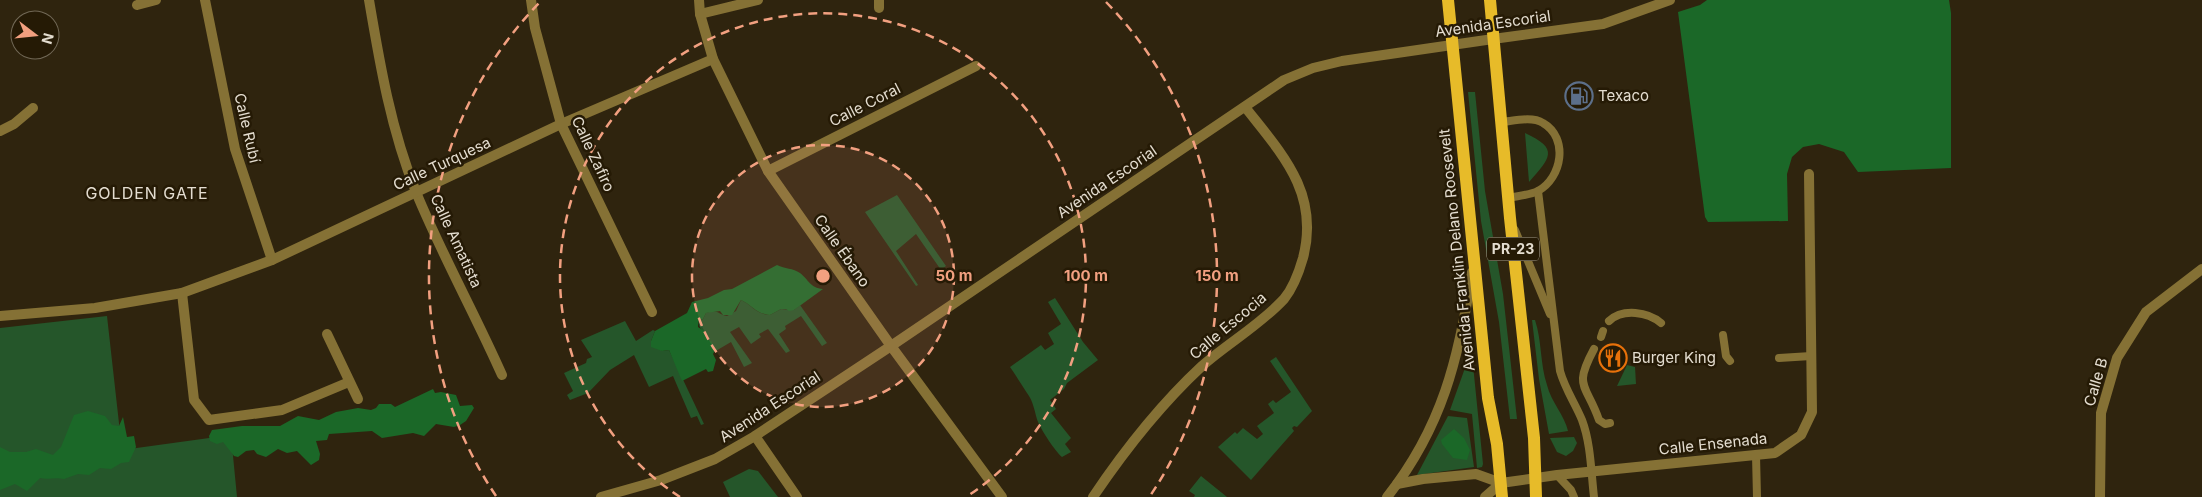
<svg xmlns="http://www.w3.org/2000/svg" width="2202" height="497" font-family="Inter,sans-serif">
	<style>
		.green { fill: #25562a }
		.forest { fill: #1b6828 }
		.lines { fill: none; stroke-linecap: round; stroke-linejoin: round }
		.service { stroke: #857135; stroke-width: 8 }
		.minor { stroke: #857135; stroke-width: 10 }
		.tertiary { stroke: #857135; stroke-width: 10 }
		.primary { stroke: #e7bb29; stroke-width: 12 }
		.ring { fill: none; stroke: #f2a080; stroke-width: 2.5; stroke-dasharray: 9 6 }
		.labels { text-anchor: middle; stroke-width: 5; stroke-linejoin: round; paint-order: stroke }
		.shield { fill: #251a05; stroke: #aba293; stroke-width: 1 }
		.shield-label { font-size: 14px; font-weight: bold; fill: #e4ddd0 }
		.street-label { font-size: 15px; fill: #e4ddd0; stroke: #251a05 }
		.poi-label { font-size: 15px; fill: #e4ddd0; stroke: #251a05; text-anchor: start }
		.neighbourhood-label { font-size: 16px; letter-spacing: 1px; fill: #e4ddd0; stroke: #251a05 }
		.centre { fill: #f2a080; stroke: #251a05; stroke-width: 2.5 }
		.ring-label { font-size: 15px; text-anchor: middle; font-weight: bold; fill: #f2a080; stroke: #251a05; stroke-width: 5; stroke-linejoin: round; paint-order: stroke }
	</style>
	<rect width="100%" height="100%" fill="#2f240e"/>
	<g class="green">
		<path d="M1468,92H1475L1485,191L1503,294L1517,419H1510L1499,322L1481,221Z"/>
		<path d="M1525,133C1560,149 1550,158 1529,182Z"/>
		<path d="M897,195L946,266L941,270L916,234L896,251L918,285L916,286L865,212Z"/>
		<path d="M1055,298L1083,342L1098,360L1067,383L1064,389L1050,400L1056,409L1051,413L1071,438L1065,444L1071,452L1062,457C1055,451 1042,431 1038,422C1035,414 1034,404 1029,396C1023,387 1017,377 1010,367L1041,345L1045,350L1054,344L1048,333L1061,324L1048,302Z"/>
		<path d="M741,300C752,305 755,314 770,315L781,309L794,310L800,305L827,343L822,346L801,316L785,326L786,329L779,334L790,351L786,353L768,329L759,334L761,337L751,344L739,327L730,332L752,363L744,367L731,342L714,352C711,341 699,331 698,321L703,319L706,313C719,309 717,314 727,316L736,311Z"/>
		<path d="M107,316L122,450L231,435L237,497H0V328Z"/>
		<path d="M1532,320H1535C1542,341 1540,364 1547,385C1551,402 1565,416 1568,431L1549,434L1539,379Z"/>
		<path d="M625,321L636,341L653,330L655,331L651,341L662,351L669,350L704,424L701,425L697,416L691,418L673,376L649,387L634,355L610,370L588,393L570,400L567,395L573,391L564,373L586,363L587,359L592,357L581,340Z"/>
		<path d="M1470,354L1472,355L1483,464L1482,467L1477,468L1472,414L1450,410Z"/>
		<path d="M1276,357L1312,411L1297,427L1294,426L1292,428L1294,431L1251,480L1218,447L1235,432L1237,434L1243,428L1257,439L1263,434L1257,426L1274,413L1268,404L1273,400L1276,403L1291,392L1270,361Z"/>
		<path d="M1627,365L1635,367L1636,384L1617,386Z"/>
		<path d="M1448,416L1467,418L1474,467L1417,475Z"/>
		<path d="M1574,437L1577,443L1573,451L1566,456L1557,452L1550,438Z"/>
		<path d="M749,469L758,471L778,497H730L723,482Z"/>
		<path d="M1201,476L1227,497H1194L1195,495L1189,491Z"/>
	</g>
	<g class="forest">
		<path d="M1707,0H1949L1951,13V168L1858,172L1844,152L1819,144L1803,147L1792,157L1787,174L1788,221L1708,222L1705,217L1678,12L1700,5Z"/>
		<path d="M777,265C785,269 793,268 800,273C809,280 810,288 823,289L794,310L789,311L786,309H781L770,315C756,314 752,305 741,300L732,315H723L720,311L706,313L703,319L698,321V327L707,333V339L712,342L714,352L713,354L716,360L713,371L708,372L706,369L682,381L669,350L662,351L651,347V341L655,331L687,313L692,302L708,298L724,290L732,289Z"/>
		<path d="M433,389L435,393L441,392L456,395L460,406L472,405L474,408L466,421L460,425L454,427L436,424L424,436L413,433L382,438L372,431L329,434L327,440L316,441L320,454L319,460L311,465L297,451L287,453L278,449L266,457L257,454L254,450L246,451L238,457L234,456L223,442L217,444L210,441L209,436L212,430L242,426H280L298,416L319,420L336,412L358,408L371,410L376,408L379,404H391L395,407Z"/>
		<path d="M88,411L105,416L112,425L119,426L123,417L127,437L134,436L136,447L129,462L121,463L111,469L100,468L89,475L78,474L64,479C56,477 49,480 40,478L27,491L15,484L0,490V447L10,452H26L36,449L53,455L61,447L74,415Z"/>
		<path d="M1454,429L1464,438L1470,450L1467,460L1453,458L1442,444L1441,440Z"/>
	</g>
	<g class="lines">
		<g class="service">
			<path d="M1501,122C1513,121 1532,116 1543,123C1569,138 1562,178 1538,191C1530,195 1518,196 1508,198"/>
			<path d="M1538,191L1560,371C1565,389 1575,403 1582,420C1591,444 1591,472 1594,497"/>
			<path d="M1515,230L1550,314"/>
			<path d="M1609,321C1623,308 1648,312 1661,323"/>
			<path d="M1723,335L1726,356L1730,361"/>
			<path d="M1601,337L1603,331"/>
			<path d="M1594,349C1573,388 1586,383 1599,420L1605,424L1610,423"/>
			<path d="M1779,358L1811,356"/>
			<path d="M1756,455L1757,497"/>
			<path d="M1557,475L1571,490L1574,497"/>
		</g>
		<g class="minor">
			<path d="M205,0L235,149L272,260"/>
			<path d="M369,0C380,65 391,130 416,192C441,253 475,314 502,375"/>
			<path d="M531,0L535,28L561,124L652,312"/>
			<path d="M699,0L700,14L713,59L768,171L891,346L1002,497"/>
			<path d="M879,0V8"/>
			<path d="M137,5L156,0"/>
			<path d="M700,14L758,0"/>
			<path d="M1493,39L1603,24L1670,0"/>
			<path d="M0,131L14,124L33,108"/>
			<path d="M768,171L976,66"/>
			<path d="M182,293L194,400L209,420L282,410L349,382"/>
			<path d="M0,316L95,308L182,293L272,260L561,124L713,59"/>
			<path d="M327,334L358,399"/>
			<path d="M755,436L797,497"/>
			<path d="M1397,484L1423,479L1476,474L1501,483"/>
			<path d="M1093,497C1126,448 1159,406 1202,366C1228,343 1260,325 1284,299C1293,288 1299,272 1303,258C1320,193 1282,154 1245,107"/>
			<path d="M1387,497C1442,428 1459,358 1472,272"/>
			<path d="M1485,497L1501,483L1557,475L1775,453L1801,435L1812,412L1809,174"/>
			<path d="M2100,497L2101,413L2117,358L2146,312L2202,269"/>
		</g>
		<path class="tertiary" d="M601,497L661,480L715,459L755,436L891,346L1284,80L1313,68L1342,61L1493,39"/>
		<g class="primary">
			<path d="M1448,0L1488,398L1497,444L1502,497"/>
			<path d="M1490,0L1510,218L1534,438L1536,497"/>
		</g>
	</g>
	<circle cx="823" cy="276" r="131" fill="#f2a080" fill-opacity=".12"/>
	<g class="ring">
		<circle cx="823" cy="276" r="131"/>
		<path d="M680 497A263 263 0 1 1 966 497"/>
		<path d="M496 496A394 394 0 0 1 540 2M1106 2A394 394 0 0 1 1150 496"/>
	</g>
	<defs>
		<g id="fuel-ring" transform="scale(1.4375)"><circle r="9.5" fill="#251a05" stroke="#5c6f8a" stroke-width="1.5"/><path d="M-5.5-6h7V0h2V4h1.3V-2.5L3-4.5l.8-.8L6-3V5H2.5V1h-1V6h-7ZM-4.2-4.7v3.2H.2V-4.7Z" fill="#5c6f8a"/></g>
		<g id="restaurant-ring" transform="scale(1.4375)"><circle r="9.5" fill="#251a05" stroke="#e8710a" stroke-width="1.5"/><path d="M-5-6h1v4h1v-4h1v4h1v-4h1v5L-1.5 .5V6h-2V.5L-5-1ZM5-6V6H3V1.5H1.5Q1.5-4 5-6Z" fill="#e8710a"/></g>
	</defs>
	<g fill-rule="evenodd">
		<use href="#fuel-ring" x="1579" y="96"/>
		<use href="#restaurant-ring" x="1613" y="358"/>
	</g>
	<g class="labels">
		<rect class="shield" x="1487" y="237.5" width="52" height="23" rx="4"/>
		<g class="shield-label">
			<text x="1513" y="254">PR-23</text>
		</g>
		<g class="street-label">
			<text transform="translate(1493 24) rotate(-8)" y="5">Avenida Escorial</text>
			<text transform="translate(865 105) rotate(-27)" y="5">Calle Coral</text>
			<text transform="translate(247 128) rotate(77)" y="5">Calle Rubí</text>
			<text transform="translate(593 154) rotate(65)" y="5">Calle Zafiro</text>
			<text transform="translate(442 164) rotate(-25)" y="5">Calle Turquesa</text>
			<text transform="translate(1107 182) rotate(-34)" y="5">Avenida Escorial</text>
			<text transform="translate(456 241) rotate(65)" y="5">Calle Amatista</text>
			<text transform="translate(1457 250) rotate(-96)" y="5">Avenida Franklin Delano Roosevelt</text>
			<text transform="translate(842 251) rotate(55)" y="5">Calle Ébano</text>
			<text transform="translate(1228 326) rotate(-40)" y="5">Calle Escocia</text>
			<text transform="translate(2096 382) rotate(-74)" y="5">Calle B</text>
			<text transform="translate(770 407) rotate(-33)" y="5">Avenida Escorial</text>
			<text transform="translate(1713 444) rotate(-6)" y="5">Calle Ensenada</text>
		</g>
		<g class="poi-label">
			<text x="1598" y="101">Texaco</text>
			<text x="1632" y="363">Burger King</text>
		</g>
		<g class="neighbourhood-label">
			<text x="147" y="199">GOLDEN GATE</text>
		</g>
	</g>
	<circle cx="823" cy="276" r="8" class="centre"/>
	<g class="ring-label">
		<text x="954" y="281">50 m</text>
		<text x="1086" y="281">100 m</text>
		<text x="1217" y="281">150 m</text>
	</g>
	<g transform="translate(35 35) rotate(106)"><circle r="24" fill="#251a05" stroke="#716856"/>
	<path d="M0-4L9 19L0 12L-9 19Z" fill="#f2a080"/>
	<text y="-8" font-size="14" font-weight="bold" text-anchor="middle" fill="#e4ddd0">N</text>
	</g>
</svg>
